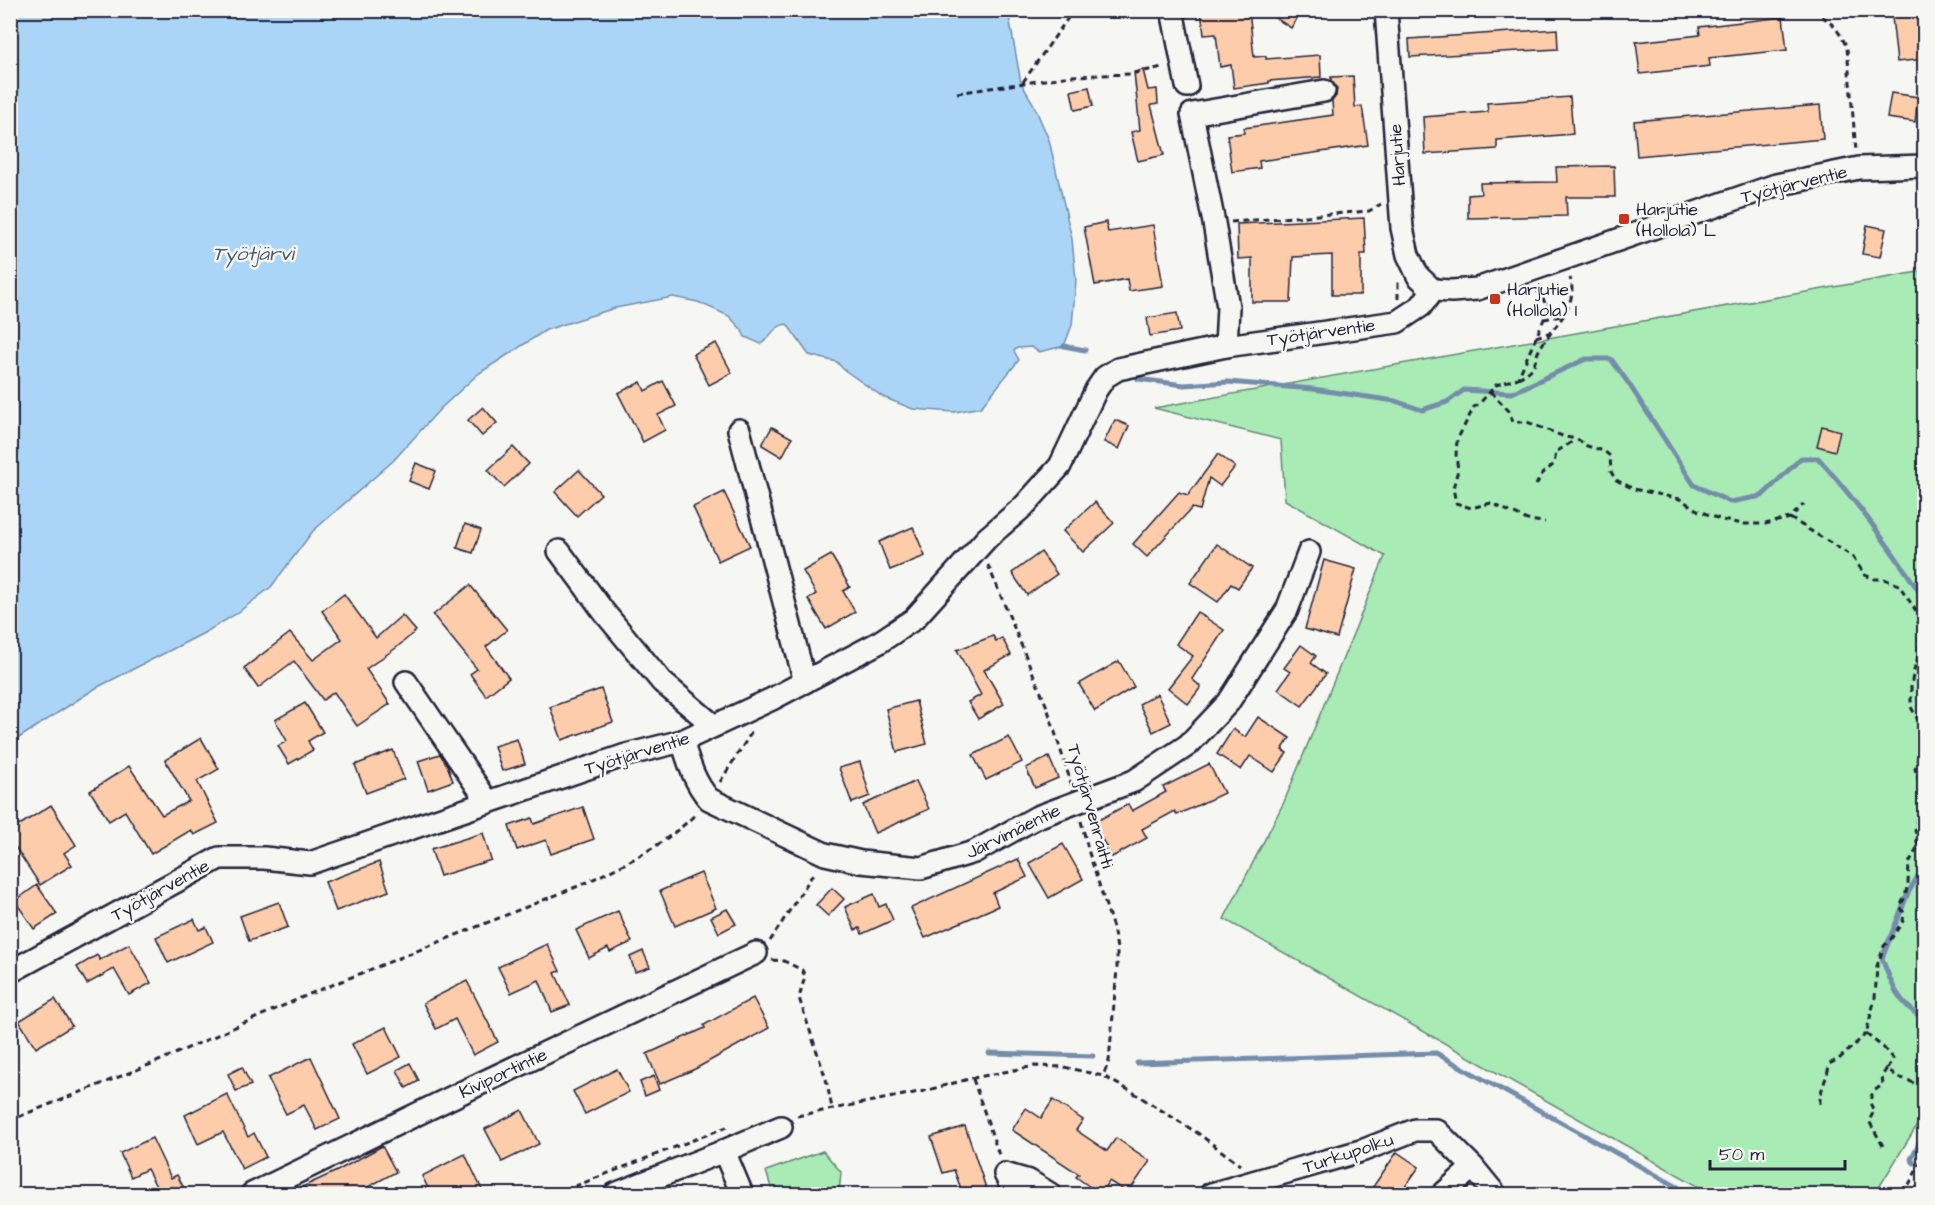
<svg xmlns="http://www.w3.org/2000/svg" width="1935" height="1205" font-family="'Architects Daughter',sans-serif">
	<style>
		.green { fill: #a8ebb5; stroke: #658678; stroke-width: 1.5 }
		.water { fill: #abd5f6; stroke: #748dab; stroke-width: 1.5 }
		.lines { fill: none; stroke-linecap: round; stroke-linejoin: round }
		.stream { stroke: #748dab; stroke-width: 5 }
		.building { fill: #fcccab; stroke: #22223b; stroke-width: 1.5 }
		.minor-casing { stroke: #22223b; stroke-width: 26 }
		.path { stroke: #22223b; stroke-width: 3; stroke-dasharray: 6 4.5; stroke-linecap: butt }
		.minor { stroke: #f6f6f2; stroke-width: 21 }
		.poi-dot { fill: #c8321e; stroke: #f6f6f2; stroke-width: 2 }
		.labels { text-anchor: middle; stroke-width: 5; stroke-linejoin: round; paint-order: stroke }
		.street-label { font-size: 18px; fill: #22223b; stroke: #f6f6f2 }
		.poi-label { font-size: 18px; fill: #22223b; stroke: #f6f6f2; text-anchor: start }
		.water-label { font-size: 20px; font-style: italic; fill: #4b5873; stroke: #f6f6f2 }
	</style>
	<rect width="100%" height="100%" fill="#f6f6f2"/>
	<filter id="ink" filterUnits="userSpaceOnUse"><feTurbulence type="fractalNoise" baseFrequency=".0167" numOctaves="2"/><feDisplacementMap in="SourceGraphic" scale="12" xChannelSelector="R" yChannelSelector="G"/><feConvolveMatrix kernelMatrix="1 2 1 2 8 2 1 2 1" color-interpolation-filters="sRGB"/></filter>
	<g filter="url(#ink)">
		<g class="green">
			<path d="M1924,271V1114L1875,1194H1712L1224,919L1284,802L1385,556L1285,500L1281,440L1154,408Z"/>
			<path d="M823,1151L841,1172L839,1194H773L766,1171Z"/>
		</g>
		<path class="water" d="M11,10L1008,11L1021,83L1033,103L1049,140L1072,239L1076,280L1072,325L1064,346L1039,352L1031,347L1017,348L1014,351L1019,360L981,407L955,412L913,409L883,397L843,369L837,362L809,355L787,324C774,325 771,337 761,344L745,337L741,329L729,316L698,302L673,297L615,308L546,330L478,374L440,409L393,461L313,531L271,587L236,614L204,633L96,688L11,743Z"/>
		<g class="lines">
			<g class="stream">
				<path d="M1064,346L1085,350"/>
				<path d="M1138,379L1184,385L1228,382L1313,389L1395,401L1422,410L1447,402L1464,390L1512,393L1586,359H1611L1629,384L1694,485L1730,502L1762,496L1801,458H1818C1857,501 1892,550 1924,599"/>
				<path d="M1924,800L1922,814L1924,829"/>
				<path d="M1924,866L1908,893L1882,958C1892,986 1898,1003 1924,1019"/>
				<path d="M989,1053L1093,1056"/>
				<path d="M1137,1063L1436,1053L1690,1194"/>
				<path d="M1914,1163L1911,1159L1924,1133"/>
			</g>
		</g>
		<g class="building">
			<path d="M1201,10H1249L1254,57L1266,56V59L1320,55L1321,77L1269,81V83L1234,88L1231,65L1220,67L1216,34L1204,35Z"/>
			<path d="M1263,10H1302L1291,28Z"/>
			<path d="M1924,14V59L1897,62L1892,17Z"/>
			<path d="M1783,17L1787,50L1709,58L1710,66L1640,74L1636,42L1700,35L1699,27Z"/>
			<path d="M1557,29L1558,49L1410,57L1409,39Z"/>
			<path d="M1143,70L1148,90L1157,89L1158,104L1151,105L1164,155L1138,161L1131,132L1140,130L1134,72Z"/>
			<path d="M1353,76L1355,107L1362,106L1368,145L1259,161L1260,168L1232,172L1227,135L1244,133V128L1333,115L1332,101L1336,96L1337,89L1331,81V77Z"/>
			<path d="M1089,87L1093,106L1075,110L1071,91Z"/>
			<path d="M1891,93L1918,97L1915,122L1887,118Z"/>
			<path d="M1570,97L1573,134L1497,140V149L1425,154L1423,117L1488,112L1487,103Z"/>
			<path d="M1820,105L1823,139L1637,156L1634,121Z"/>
			<path d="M1614,166L1615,197H1566L1567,216L1468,218V195L1481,194L1480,183L1557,182L1556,167Z"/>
			<path d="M1364,218L1366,254H1361V295H1332V255L1293,257L1291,302H1252V258L1238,259L1237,224Z"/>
			<path d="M1106,222L1108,232L1153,225L1163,286L1129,291L1127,279L1095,285L1084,227Z"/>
			<path d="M1867,225L1886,229L1880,257L1862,254Z"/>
			<path d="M1177,313L1180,331L1150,336L1147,318Z"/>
			<path d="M716,343L732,373L709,385L693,354Z"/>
			<path d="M663,381L676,406L658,415L665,430L643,442L618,393L641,382L645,391Z"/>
			<path d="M483,407L497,423L482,436L468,420Z"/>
			<path d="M1115,420L1129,426L1119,449L1104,442Z"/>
			<path d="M1822,426L1840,431L1835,451L1817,446Z"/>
			<path d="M772,427L792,438L782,457L762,445Z"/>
			<path d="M513,447L529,464L504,487L488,470Z"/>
			<path d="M1218,454L1235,467L1220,486L1209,478L1200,510L1192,508L1147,557L1133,544L1179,492L1188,495Z"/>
			<path d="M416,463L436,471L429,489L409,481Z"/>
			<path d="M579,470L601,494L577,516L555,492Z"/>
			<path d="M724,492L750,546L718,561L693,507Z"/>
			<path d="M1095,502L1114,523L1083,552L1063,531Z"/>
			<path d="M465,524L481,530L473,553L457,548Z"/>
			<path d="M913,527L925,556L890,570L879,542Z"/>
			<path d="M1217,544L1252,568L1238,588L1231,584L1218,602L1190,583Z"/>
			<path d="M1041,552L1057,574L1027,595L1012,573Z"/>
			<path d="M831,555L850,587L843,591L855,612L826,629L808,599L816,594L803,571Z"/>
			<path d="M1324,560L1356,569L1337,638L1305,629Z"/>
			<path d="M470,585L507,630L486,647L509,678L486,696L470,674L477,669L433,615Z"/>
			<path d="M344,594L376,638L402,615L416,631L396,648L366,669L390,704L357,726L334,692L323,700L294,661L258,688L244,668L290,633L313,660L342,639L322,611Z"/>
			<path d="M1197,612L1224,630L1192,679L1201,687L1188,704L1168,688L1193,656L1176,644Z"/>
			<path d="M993,636L996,641L1002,638L1011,655L984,670L1004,704L978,719L968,702L981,695L957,650Z"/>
			<path d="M1301,645L1316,656L1311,663L1326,674L1302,706L1278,689L1290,672L1284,668Z"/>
			<path d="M1119,661L1134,687L1095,711L1079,684Z"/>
			<path d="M601,689L613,722L562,740L550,707Z"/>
			<path d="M1157,694L1171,723L1153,732L1139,704Z"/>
			<path d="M916,701L927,744L897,752L886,709Z"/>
			<path d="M305,703L323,732L308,741L313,750L289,764L278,746L287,741L275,720Z"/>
			<path d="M1258,717L1290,738L1282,750L1287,753L1274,772L1250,756L1241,770L1217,754L1233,729L1245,737Z"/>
			<path d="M1009,737L1022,762L986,780L973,755Z"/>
			<path d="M201,738L219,769L197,781L218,823L194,835L191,830L151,854L125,811L109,821L90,791L129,766L162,815L189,801L165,760Z"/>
			<path d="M517,739L525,764L502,771L494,746Z"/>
			<path d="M393,750L404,779L366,793L355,765Z"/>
			<path d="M440,754L447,765L453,781L428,790L418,761Z"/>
			<path d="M1049,757L1058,778L1035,788L1026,768Z"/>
			<path d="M860,762L870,796L852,803L839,768Z"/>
			<path d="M1209,764L1224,793L1177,815L1175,811L1142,829L1147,838L1112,857L1093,823L1128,804L1132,811L1166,792L1163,787Z"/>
			<path d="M916,781L929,809L875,833L863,805Z"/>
			<path d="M51,805L76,845L64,853L72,865L40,885L10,839V831Z"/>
			<path d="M583,807L594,839L551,854L546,840L517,850L509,826L532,818L534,824Z"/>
			<path d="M483,833L491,860L440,876L431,849Z"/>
			<path d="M1063,844L1083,879L1049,898L1029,863Z"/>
			<path d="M1018,859L1027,877L993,893L998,906L925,938L911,908Z"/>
			<path d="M379,862L389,891L336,911L325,882Z"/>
			<path d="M701,873L716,908L675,926L660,891Z"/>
			<path d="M37,885L57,914L34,929L15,901Z"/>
			<path d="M832,888L844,899L828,916L816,905Z"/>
			<path d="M874,894L879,907L886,904L893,920L862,934L860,928L855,930L845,907Z"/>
			<path d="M279,902L288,927L249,941L240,916Z"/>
			<path d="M727,909L736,924L719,933L711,917Z"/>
			<path d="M618,911L632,942L610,952L608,948L589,958L576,930Z"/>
			<path d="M194,919L199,930L206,927L213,942L168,963L156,937Z"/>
			<path d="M129,944L151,983L129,995L114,969L87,984L77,967L97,955L100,960Z"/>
			<path d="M547,944L560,971L555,973L570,1005L552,1012L539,980L511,993L498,967Z"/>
			<path d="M643,951L650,967L635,972L630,957Z"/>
			<path d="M467,981L498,1042L473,1055L455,1019L436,1029L423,1003Z"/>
			<path d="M753,998L769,1028L695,1069L660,1084L647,1054L705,1028L704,1025Z"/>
			<path d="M55,999L72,1026L36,1048L19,1021Z"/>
			<path d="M386,1027L401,1057L367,1074L352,1044Z"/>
			<path d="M311,1057L340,1119L317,1130L304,1105L286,1114L268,1078Z"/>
			<path d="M410,1063L419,1081L406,1088L397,1070Z"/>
			<path d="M242,1067L251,1085L236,1091L228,1074Z"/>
			<path d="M617,1069L629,1092L585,1114L573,1091Z"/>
			<path d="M654,1076L659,1090L645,1096L640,1082Z"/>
			<path d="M227,1094L248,1137L254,1133L266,1157L242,1169L223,1132L198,1144L185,1115Z"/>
			<path d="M1053,1100L1083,1120L1076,1130L1107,1151L1116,1138L1150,1161L1128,1193L1109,1181L1100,1194L1076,1177L1079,1174L1012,1130L1026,1108L1041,1118Z"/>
			<path d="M522,1110L539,1144L502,1162L485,1129Z"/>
			<path d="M965,1126L988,1194H963L954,1170L943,1173L931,1137Z"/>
			<path d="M152,1138L171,1178L177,1175L187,1194H160L147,1169L131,1177L120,1153Z"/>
			<path d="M382,1146L396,1172L355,1194H287L337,1171Z"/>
			<path d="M1397,1152L1419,1167L1400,1194H1368Z"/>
			<path d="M465,1154L484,1194H431L422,1176Z"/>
		</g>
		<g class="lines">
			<g class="minor-casing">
				<g id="minor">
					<path d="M1172,10L1187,86"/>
					<path d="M1386,10L1402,228L1408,255L1418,276L1433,290"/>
					<path d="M1433,290L1452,291L1477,289L1776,185L1859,168L1924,166"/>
					<path d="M1226,346L1228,307L1214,223L1192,114L1324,91"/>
					<path d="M739,430L805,682"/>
					<path d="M559,551L604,612L662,682L714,726"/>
					<path d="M406,682L488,802"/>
					<path d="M682,741C689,763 694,782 709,799L825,854L861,862L921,868L974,852L1037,817L1134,781L1188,745L1228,703L1287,610L1309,552"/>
					<path d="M10,972L219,858H264L310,863L626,755L682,741L772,699L878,643L914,619L987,538L1024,506L1060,466L1096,390L1105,377L1118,369L1226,346L1397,322L1421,306L1433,290"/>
					<path d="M724,1151L742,1194"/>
					<path d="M252,1194L469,1089L756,953"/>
					<path d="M615,1194L724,1151L781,1127"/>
					<path d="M1015,1194L1005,1174L1029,1181L1050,1194"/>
					<path d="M1211,1194L1364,1150L1415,1130H1436L1473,1167L1495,1194"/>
					<path d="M1443,1194L1473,1167"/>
				</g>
			</g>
			<g class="path">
				<path d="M1813,10C1831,22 1839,29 1847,48L1856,151"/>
				<path d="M1023,82L1068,18L1084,10"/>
				<path d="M957,93L1071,76L1131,74L1163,67"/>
				<path d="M1231,222L1369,211L1381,204"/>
				<path d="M1536,289C1545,301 1548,304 1544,319L1518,378L1496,385L1479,404L1474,407L1457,440L1456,455L1458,470L1453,488L1456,503L1471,508L1491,503L1527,520L1545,522"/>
				<path d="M1398,299V281"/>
				<path d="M1547,304L1562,316"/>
				<path d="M1544,319L1562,316"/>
				<path d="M1536,337L1551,332"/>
				<path d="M1518,378C1541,367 1531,361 1542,345C1555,325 1579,305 1570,278"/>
				<path d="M1491,392L1509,411L1513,422H1527L1565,437L1577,439L1587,446L1604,451L1610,456L1611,472L1616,480L1634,489L1680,499L1699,511L1722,520L1743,524H1765L1790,518L1804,504"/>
				<path d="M1536,485L1542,474L1554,464L1556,452L1575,440"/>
				<path d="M1790,518L1852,556L1865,575L1874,579H1884L1899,585L1922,620L1923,626L1919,639V654L1915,666L1911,685V707L1919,722L1917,734L1922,744L1915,769L1918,778L1920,805L1915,830L1918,846L1909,863L1908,883L1905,897L1900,906L1904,913L1903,921L1891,939L1884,946L1877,966L1875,998L1866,1034L1883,1047L1893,1059L1887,1068L1898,1078L1906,1079L1924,1089"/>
				<path d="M988,565L1047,707L1072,786"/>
				<path d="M720,782L753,730"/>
				<path d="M1081,821L1089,853L1113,928L1117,948V969L1109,1061L1103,1076"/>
				<path d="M770,941L815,871"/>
				<path d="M772,960L784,961L802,970L805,976L799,998L826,1079L832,1108"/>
				<path d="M973,1079L1000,1158"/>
				<path d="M1820,1104C1819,1090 1828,1078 1829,1064L1839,1059L1866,1034"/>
				<path d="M797,1116L924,1091L973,1078L1035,1066L1064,1067L1103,1076L1134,1093L1199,1134L1240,1165"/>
				<path d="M10,1122L23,1115L154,1063L312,993L576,887C620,867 661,848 696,814"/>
				<path d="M1883,1146L1869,1121L1874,1111L1870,1103C1871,1093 1874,1090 1883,1085L1882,1076L1887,1068"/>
				<path d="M555,1194L729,1126"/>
				<path d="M1904,1194L1924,1156"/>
			</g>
			<use href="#minor" class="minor"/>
		</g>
	</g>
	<g class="poi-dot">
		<rect x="1618" y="213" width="12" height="12" rx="3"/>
		<rect x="1489" y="293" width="12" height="12" rx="3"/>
	</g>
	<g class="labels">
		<g class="street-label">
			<text transform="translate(1397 155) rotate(-94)" y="6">Harjutie</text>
			<text transform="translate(1794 184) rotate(-14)" y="6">Työtjärventie</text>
			<text transform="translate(1321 332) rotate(-8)" y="6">Työtjärventie</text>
			<text transform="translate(637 753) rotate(-17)" y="6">Työtjärventie</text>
			<text transform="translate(1091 806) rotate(74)" y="6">Työtjärvenraitti</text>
			<text transform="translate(1013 831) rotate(-26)" y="6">Järvimäentie</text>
			<text transform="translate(160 890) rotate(-29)" y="6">Työtjärventie</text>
			<text transform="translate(503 1073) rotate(-25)" y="6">Kiviportintie</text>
			<text transform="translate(1348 1153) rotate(-18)" y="6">Turkupolku</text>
		</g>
		<g class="poi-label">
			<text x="1636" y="215">Harjutie<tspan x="1636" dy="21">(Hollola) L</tspan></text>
			<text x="1507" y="295">Harjutie<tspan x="1507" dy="21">(Hollola) I</tspan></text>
		</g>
		<g class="water-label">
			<text x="253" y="260">Työtjärvi</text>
		</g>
	</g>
	<rect width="1935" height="1205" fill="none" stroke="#f6f6f2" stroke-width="36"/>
	<rect x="18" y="18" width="1899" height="1169" fill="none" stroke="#22223b" stroke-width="2" filter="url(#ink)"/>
	<path d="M1710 1160v9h135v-9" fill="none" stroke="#22223b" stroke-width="3"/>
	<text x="1719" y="1160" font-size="18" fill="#22223b" stroke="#f6f6f2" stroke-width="4.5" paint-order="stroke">50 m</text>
</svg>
